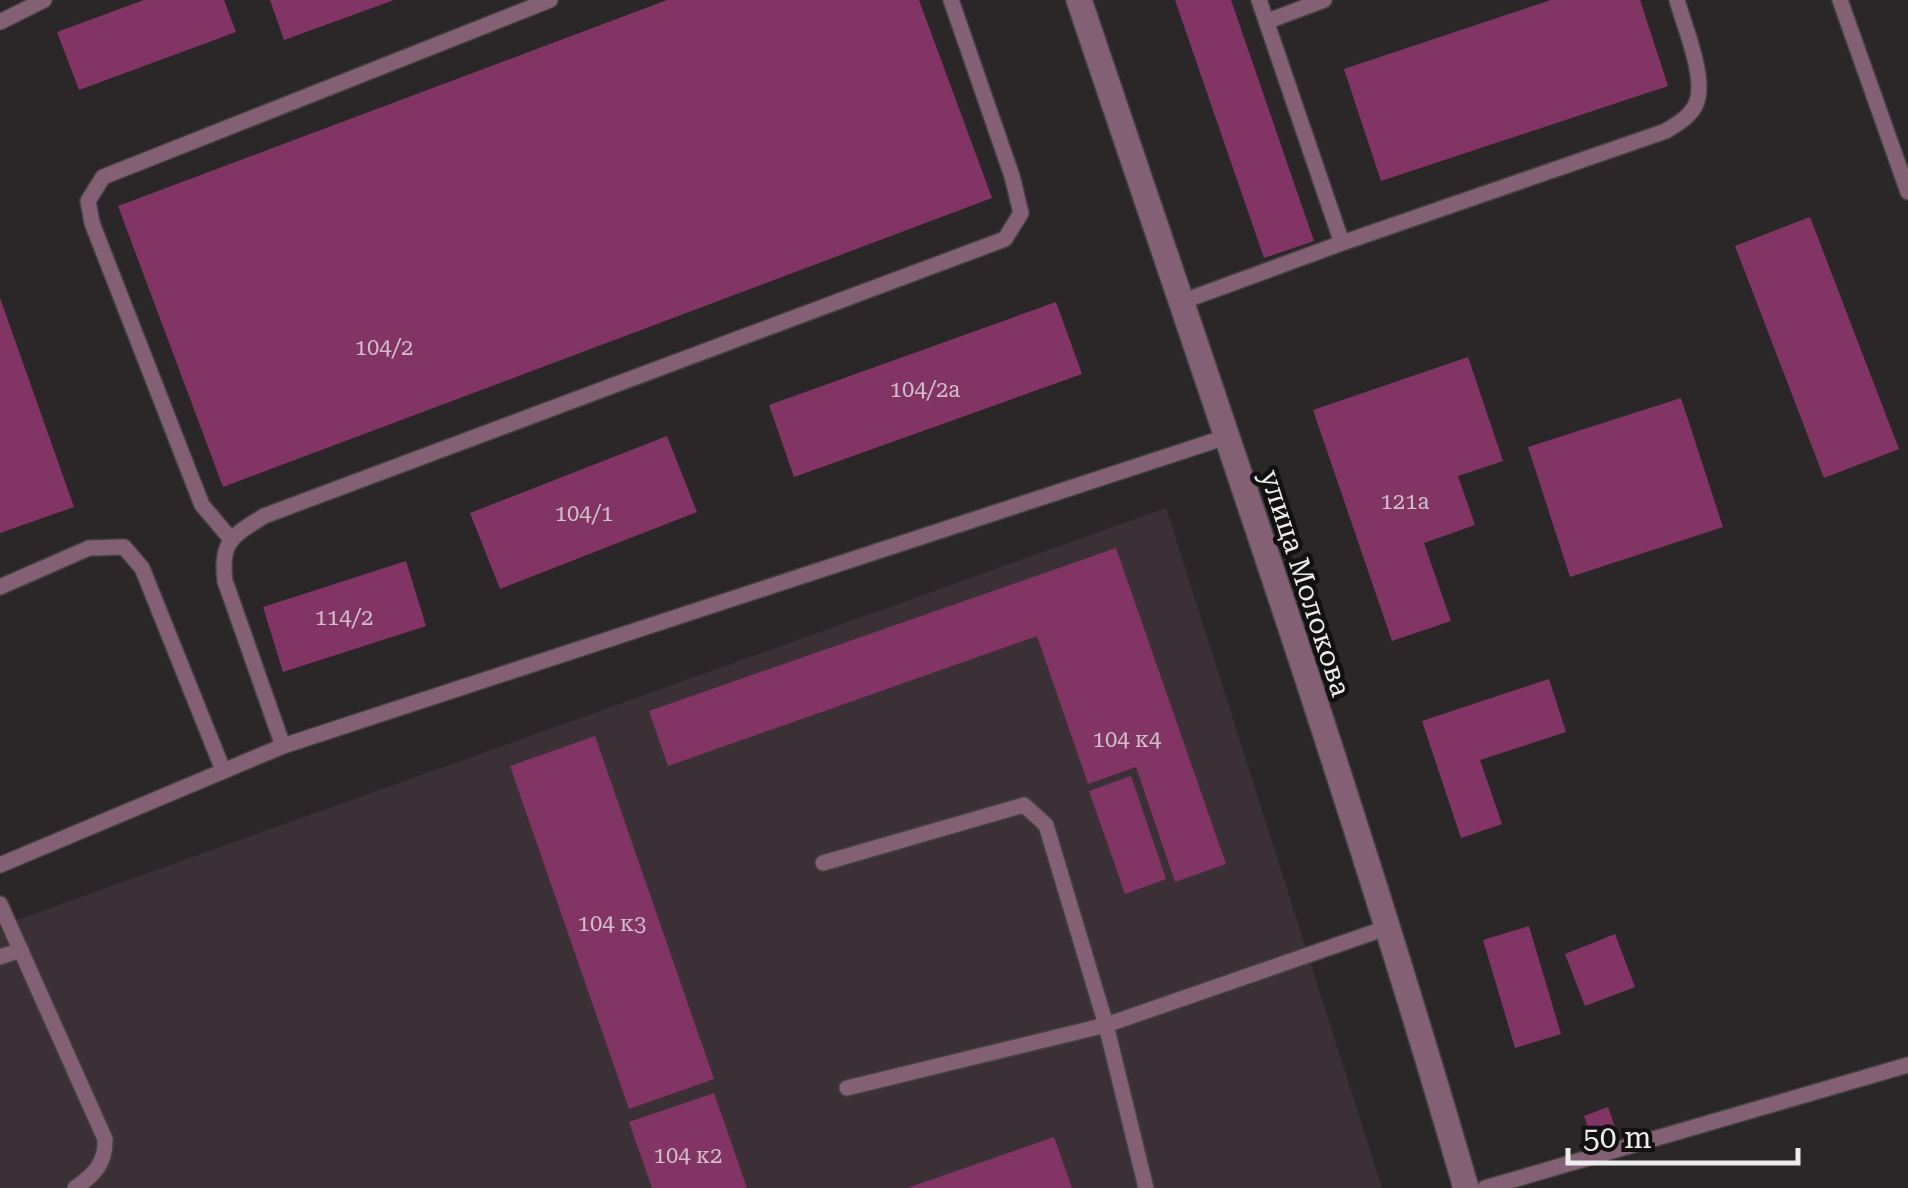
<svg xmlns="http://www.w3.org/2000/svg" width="1908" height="1188" font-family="'Roboto Serif',serif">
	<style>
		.built { fill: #3a3035 }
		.building { fill: #823564 }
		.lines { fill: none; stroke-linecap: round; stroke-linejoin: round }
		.service-casing { stroke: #464244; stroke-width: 18 }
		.tertiary-casing { stroke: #464244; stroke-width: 28 }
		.service { stroke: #846074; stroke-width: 15 }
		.tertiary { stroke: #846074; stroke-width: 25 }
		.labels { text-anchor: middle; stroke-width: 9; stroke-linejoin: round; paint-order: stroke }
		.number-label { font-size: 22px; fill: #d2beca }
		.street-label { font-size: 28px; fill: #edebec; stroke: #121011 }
	</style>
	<rect width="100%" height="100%" fill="#2b2729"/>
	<path class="built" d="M1166,508L1382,1188H0V926Z"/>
	<g class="building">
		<path d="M144,0H224L236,32L79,90L57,32Z"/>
		<path d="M270,0H394L284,40Z"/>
		<path d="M667,0H919L992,198L223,487L118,206Z"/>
		<path d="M1175,0H1231L1314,241L1264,258Z"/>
		<path d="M1551,0H1640L1668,86L1381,181L1344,69Z"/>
		<path d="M1810,217L1899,449L1824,478L1735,246Z"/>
		<path d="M0,298L74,507L0,533Z"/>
		<path d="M1056,302L1082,374L794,477L769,405Z"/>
		<path d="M1468,357L1503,461L1458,476L1475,525L1424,543L1451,621L1392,641L1313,410Z"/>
		<path d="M1681,398L1723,527L1570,577L1528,447Z"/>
		<path d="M667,436L697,512L500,589L470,513Z"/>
		<path d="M1116,548L1226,864L1175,882L1136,767L1088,784L1037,636L668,766L649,711Z"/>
		<path d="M406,561L426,626L283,672L263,607Z"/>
		<path d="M1549,679L1566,732L1480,760L1502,824L1461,838L1422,721Z"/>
		<path d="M595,736L714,1079L629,1109L510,766Z"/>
		<path d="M1131,776L1166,879L1125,894L1089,791Z"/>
		<path d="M1529,926L1561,1034L1515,1048L1483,940Z"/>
		<path d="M1615,934L1635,987L1585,1006L1565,954Z"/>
		<path d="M714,1093L747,1188H652L629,1122Z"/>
		<path d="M1608,1107L1617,1133L1593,1142L1584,1116Z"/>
		<path d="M1054,1137L1072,1188H910V1187Z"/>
	</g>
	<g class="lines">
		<g class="service-casing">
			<g id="service">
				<path d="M1259,0L1342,243"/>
				<path d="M1840,0L1908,192"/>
				<path d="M1268,21L1324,0"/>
				<path d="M0,22L44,0"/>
				<path d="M1181,302L1342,243L1666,131C1677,124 1690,117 1696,104C1707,79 1684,26 1677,0"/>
				<path d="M230,538L202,505L92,223L88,201L103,177L550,0"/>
				<path d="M0,587L89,548L124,547L142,568L223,770"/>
				<path d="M283,746L225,581C220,540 233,536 264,516L1005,239L1021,213L1012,176L951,0"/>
				<path d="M823,863L1024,805L1046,825L1106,1025L1146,1188"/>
				<path d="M0,865L283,746L1226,437"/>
				<path d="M0,904L105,1139C106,1163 94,1175 75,1188"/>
				<path d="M0,957L21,950"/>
				<path d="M847,1088L1106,1025L1386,928"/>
				<path d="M1485,1188L1908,1065"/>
			</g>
		</g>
		<g class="tertiary-casing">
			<path id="tertiary" d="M1079,0C1212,394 1350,788 1466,1188"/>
		</g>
		<use href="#service" class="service"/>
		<use href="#tertiary" class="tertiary"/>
	</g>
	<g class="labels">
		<g class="number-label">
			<text x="384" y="355">104/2</text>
			<text x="925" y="397">104/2а</text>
			<text x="1405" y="509">121а</text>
			<text x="584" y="521">104/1</text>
			<text x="344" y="625">114/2</text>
			<text x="1127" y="747">104 к4</text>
			<text x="612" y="931">104 к3</text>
			<text x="688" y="1163">104 к2</text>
		</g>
		<g class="street-label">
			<text transform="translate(1306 583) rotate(72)" y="10">улица Молокова</text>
		</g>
	</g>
	<path d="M1568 1148v15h230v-15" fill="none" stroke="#edebec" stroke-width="5"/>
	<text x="1583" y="1148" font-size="30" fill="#edebec" stroke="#121011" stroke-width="8" paint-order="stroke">50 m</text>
</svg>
